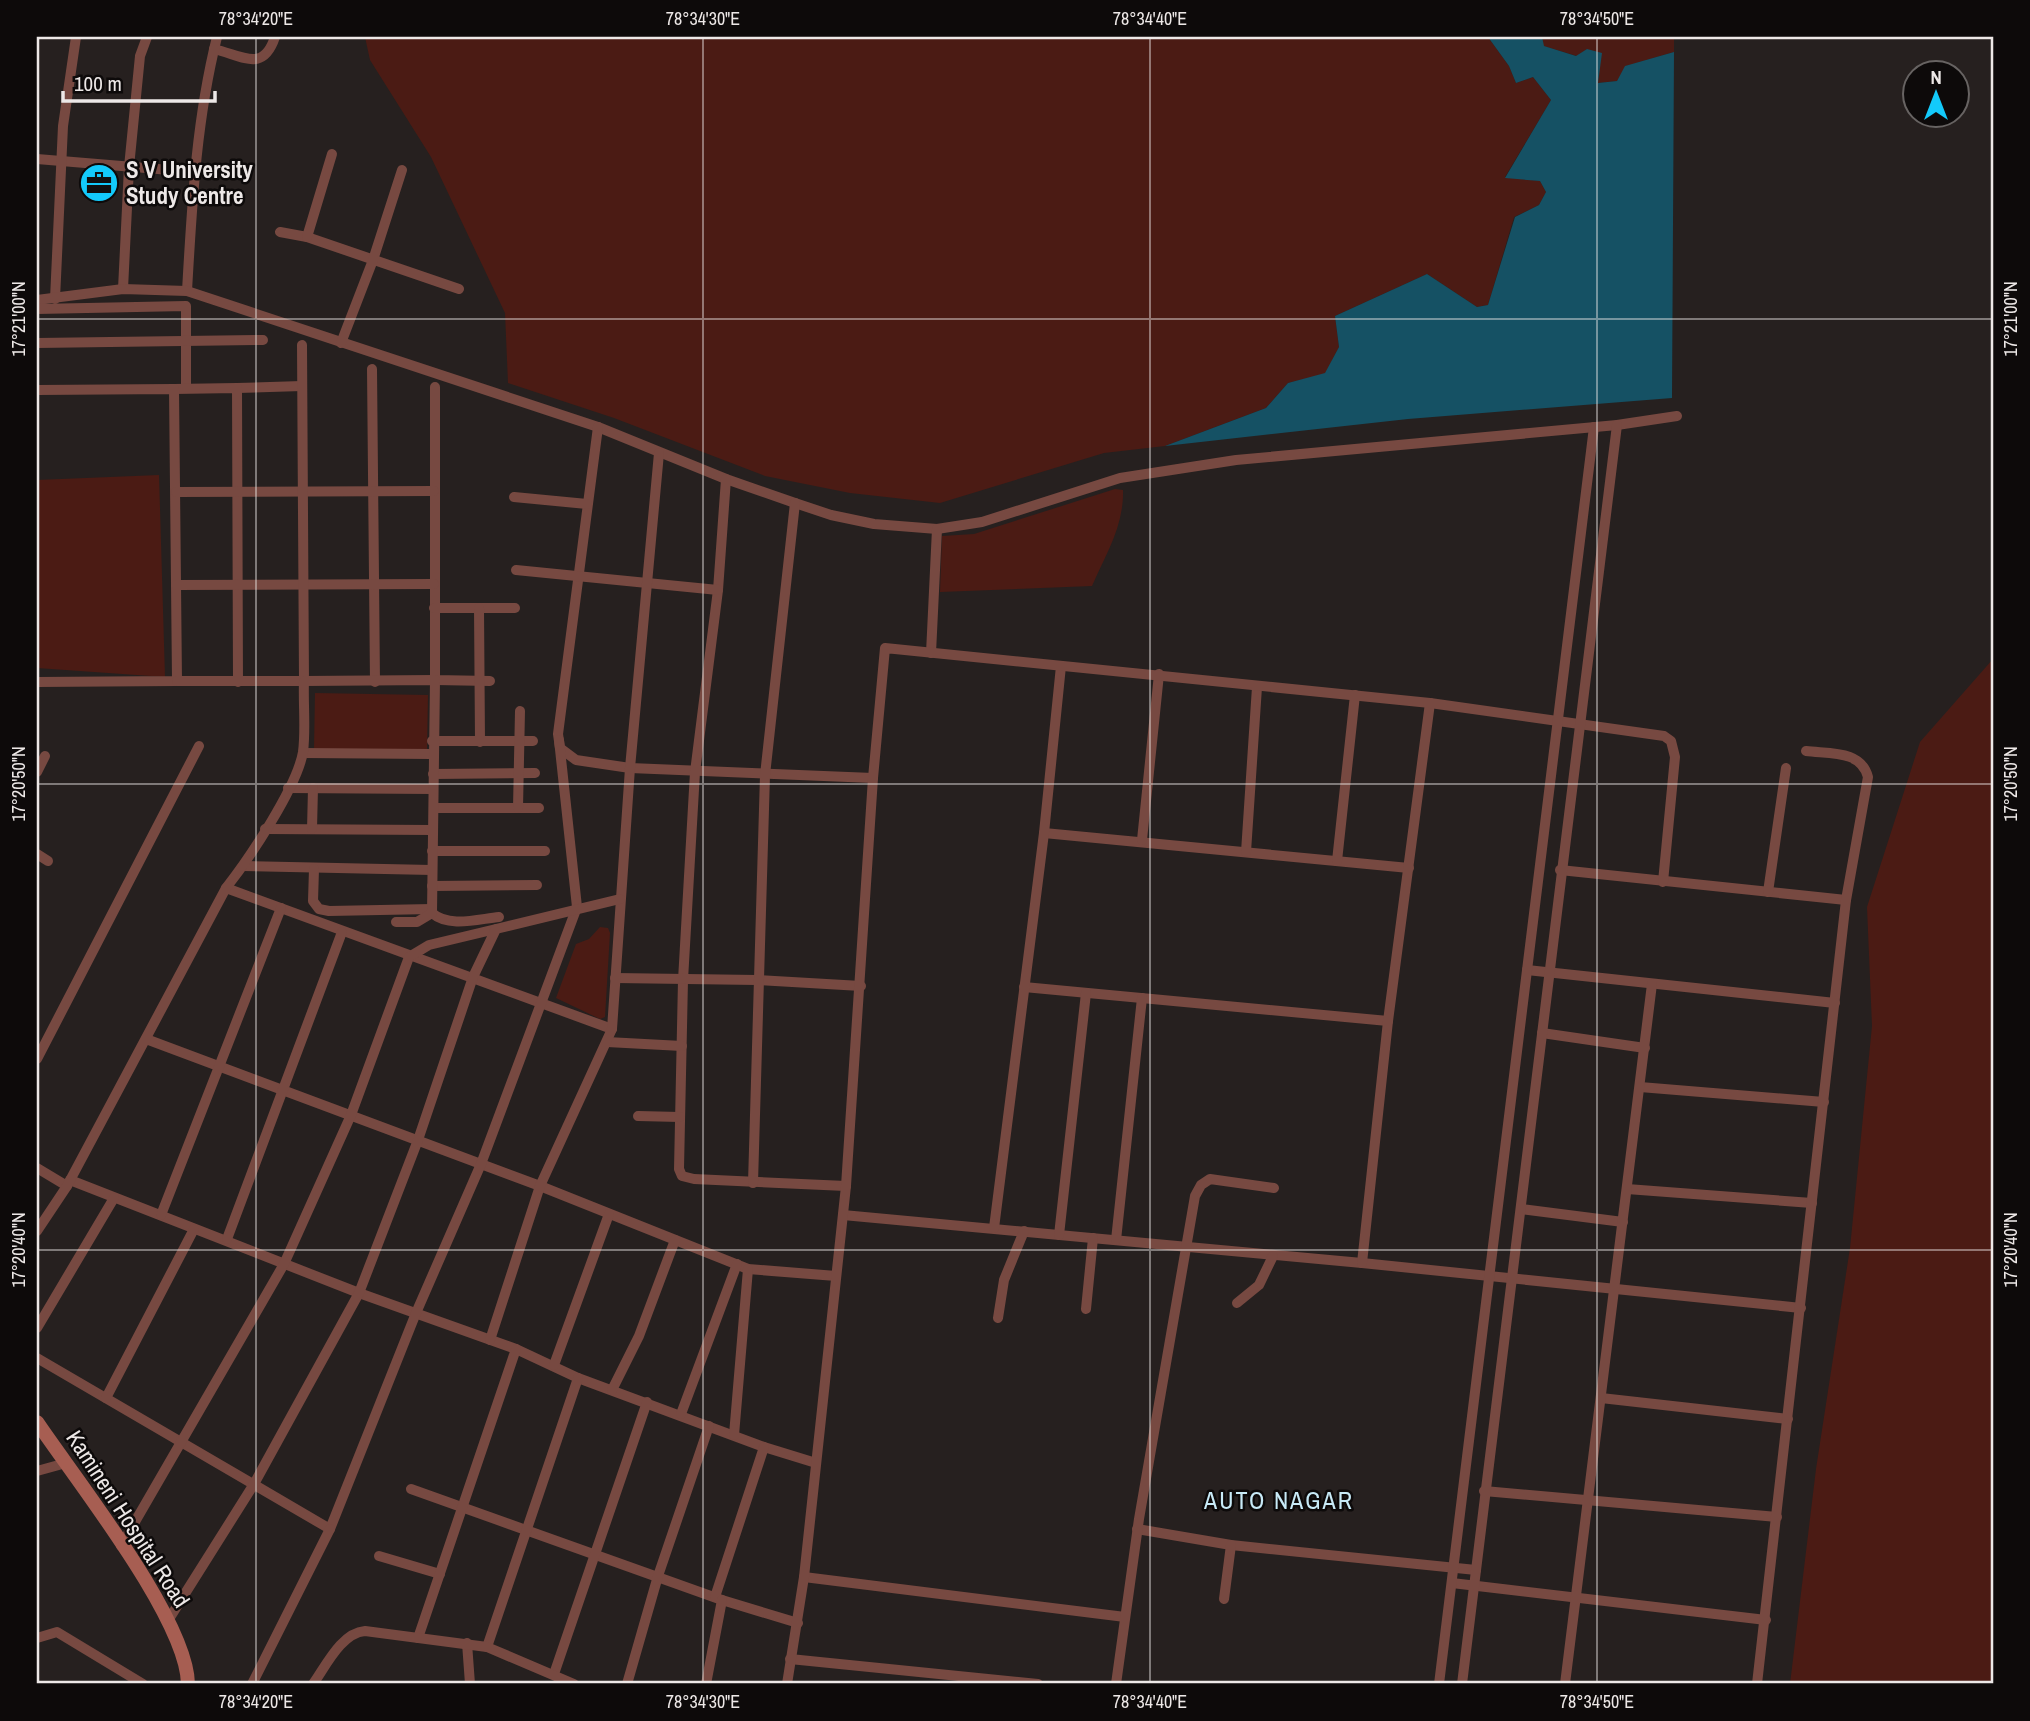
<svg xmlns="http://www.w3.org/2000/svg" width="2030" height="1721" font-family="'Archivo Narrow',sans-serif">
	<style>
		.green { fill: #4b1b14 }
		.water { fill: #155164 }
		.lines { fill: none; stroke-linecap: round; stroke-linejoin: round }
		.street { stroke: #774941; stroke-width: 10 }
		.secondary { stroke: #a75e52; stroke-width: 14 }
		.ticks { fill: none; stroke: #ede8e7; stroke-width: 2; stroke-opacity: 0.45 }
		.labels { text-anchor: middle; stroke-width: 5; stroke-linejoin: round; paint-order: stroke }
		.poi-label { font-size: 23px; font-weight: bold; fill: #ede8e7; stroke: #0d0a0a; text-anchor: start }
		.street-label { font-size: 23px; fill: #ede8e7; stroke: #0d0a0a }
		.neighbourhood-label { font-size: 24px; letter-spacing: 2px; fill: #c8eaf7; stroke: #0d0a0a }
		.neatline { fill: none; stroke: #ede8e7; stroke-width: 2.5 }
		.ticks-label { font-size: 18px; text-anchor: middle; fill: #ede8e7 }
	</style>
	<rect width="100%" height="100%" fill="#26201f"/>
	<g class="green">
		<path d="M365,37H1488L1509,66L1516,83L1533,77L1551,100L1505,177L1540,181L1546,192L1539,205L1514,217L1488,305L1477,307L1427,274L1335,316L1339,347L1325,374L1288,383L1266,408L1165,446L1104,453L940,503L850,493L765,476L614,418L508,383L505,313L431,157L370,60Z"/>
		<path d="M1542,37H1674V52L1626,66L1617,81L1598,83L1587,49L1577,56L1543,46Z"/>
		<path d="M159,475L165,677L37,668V480Z"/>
		<path d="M1115,489L1123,490C1124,526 1106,554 1092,586L940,592L942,536L974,534Z"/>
		<path d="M1993,659V1684H1790L1816,1469L1850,1248L1872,1026L1867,907L1920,742Z"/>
		<path d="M315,693L428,695L427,751L314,750Z"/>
		<path d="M600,927L608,928L610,933L605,1017L600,1019L556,998L576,944L589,939Z"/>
	</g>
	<path class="water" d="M1488,37H1542L1544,46L1576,56L1587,49L1602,53L1598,83L1617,81L1625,66L1674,52L1672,398L1408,419L1165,446L1266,408L1288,383L1325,373L1339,347L1335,316L1427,274L1477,307L1488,305L1515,217L1539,205L1546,192L1540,181L1505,178L1551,100L1533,77L1516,83L1509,66Z"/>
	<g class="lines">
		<g class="street">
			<path d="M214,49C243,56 263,73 275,37"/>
			<path d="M37,159L194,172"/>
			<path d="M280,232L307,237L459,289"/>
			<path d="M307,237L332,154"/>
			<path d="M123,289L129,167L140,56L147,37"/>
			<path d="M187,291C192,205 196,121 217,37"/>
			<path d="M55,299L63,126L76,37"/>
			<path d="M37,300L123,289L187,291L598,427L726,479L795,503L831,515L874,524L937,529L982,522L1120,478L1236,460L1617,425L1677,416"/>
			<path d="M37,309L186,306V388"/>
			<path d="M37,343L263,340"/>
			<path d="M341,343L373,260L402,170"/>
			<path d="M372,369L375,682"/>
			<path d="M435,387V680L490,681"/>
			<path d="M237,388L302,386"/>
			<path d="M174,389L237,388L238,682"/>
			<path d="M37,390L174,389L177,681L37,682"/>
			<path d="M598,427L558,734L560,748L576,760L630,768L873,778"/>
			<path d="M726,479L718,590L695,772L683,980L679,1169L682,1176L694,1179L846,1186"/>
			<path d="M176,492L434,491"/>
			<path d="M514,497L587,504"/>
			<path d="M516,570L718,590"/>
			<path d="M176,585L434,584"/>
			<path d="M434,608H515"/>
			<path d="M479,608L480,742"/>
			<path d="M931,653L937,529"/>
			<path d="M177,681H304L302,345"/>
			<path d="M432,741H533"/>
			<path d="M303,753L432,754"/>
			<path d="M37,772L45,756"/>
			<path d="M433,774L535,773"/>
			<path d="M288,788L433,789"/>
			<path d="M434,808H539"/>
			<path d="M518,808L520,711"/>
			<path d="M265,829L433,830"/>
			<path d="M312,829L313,788"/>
			<path d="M1044,833L1409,868"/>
			<path d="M1142,840L1159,674"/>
			<path d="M432,851H545"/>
			<path d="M1246,852L1257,687"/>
			<path d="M37,854L48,861"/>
			<path d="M1337,861L1355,695"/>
			<path d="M243,866L432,870"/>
			<path d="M314,869L313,901L319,909L329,911L432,909"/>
			<path d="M1560,870L1846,900"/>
			<path d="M432,886L537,885"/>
			<path d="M226,888L612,1029"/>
			<path d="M1768,892L1786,768"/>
			<path d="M432,913C449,928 478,919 499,917"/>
			<path d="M1527,970L1835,1003"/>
			<path d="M615,978L757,980L861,986"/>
			<path d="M1024,987L1388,1021"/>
			<path d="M1542,1033L1645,1048"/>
			<path d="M146,1039L540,1186L748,1269L836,1276"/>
			<path d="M607,1042L682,1046"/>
			<path d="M37,1059L199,746"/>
			<path d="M1640,1087L1824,1102"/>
			<path d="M638,1116L680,1117"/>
			<path d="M37,1168L67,1186"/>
			<path d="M70,1180L359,1293L516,1349L578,1378L764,1447L816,1463"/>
			<path d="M753,1183L765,775L795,503"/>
			<path d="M1627,1189L1812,1203"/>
			<path d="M1521,1209L1623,1222"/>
			<path d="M161,1215L281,908"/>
			<path d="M843,1215L1362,1263L1801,1308"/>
			<path d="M994,1228L1044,833L1061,666"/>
			<path d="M37,1231L67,1186L226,888C249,859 297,787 303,752C306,729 303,704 304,681L435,680L432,913L417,922H396"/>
			<path d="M1059,1235L1086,993"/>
			<path d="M227,1239L342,932"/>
			<path d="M1116,1240L1142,998"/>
			<path d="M1362,1263L1388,1021L1430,703"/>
			<path d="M1237,1303L1259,1285L1273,1256"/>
			<path d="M1086,1309L1093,1238"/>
			<path d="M998,1318L1004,1280L1024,1231"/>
			<path d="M37,1328L114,1198"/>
			<path d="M490,1340L540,1186L612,1029L630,768L659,453"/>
			<path d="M37,1358L330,1529L416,1313L481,1164L577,907L559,740"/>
			<path d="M554,1365L609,1214"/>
			<path d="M612,1390L639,1336L675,1240"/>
			<path d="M106,1398L194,1229"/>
			<path d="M1601,1398L1788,1419"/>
			<path d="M681,1414L737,1264"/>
			<path d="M734,1435L748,1269"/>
			<path d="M37,1471L66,1463"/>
			<path d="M411,1489L722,1600L798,1623"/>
			<path d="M1484,1491L1777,1517"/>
			<path d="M1137,1529L1231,1545L1476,1570"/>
			<path d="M121,1546L284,1264L351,1115L409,957L429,945L496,929"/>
			<path d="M379,1556L440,1574"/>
			<path d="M804,1577L1125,1617"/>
			<path d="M1452,1583L1766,1620"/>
			<path d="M715,1597L764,1447"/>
			<path d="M1224,1599L1231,1545"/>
			<path d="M169,1619L254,1484L359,1293L418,1140L473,977L496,929L620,899"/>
			<path d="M37,1638L57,1632L143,1684"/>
			<path d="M418,1638L516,1349"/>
			<path d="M467,1643L470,1684"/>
			<path d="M487,1647L578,1378"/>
			<path d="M790,1659L1038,1684"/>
			<path d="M554,1674L647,1402"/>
			<path d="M252,1684L330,1529"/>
			<path d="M313,1684C326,1666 341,1633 365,1631L487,1647L574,1684"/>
			<path d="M627,1684L658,1576L709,1426"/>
			<path d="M706,1684L722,1600"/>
			<path d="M787,1684L804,1577L846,1186L873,778L885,648L1430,703L1664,736L1671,741L1675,757L1663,882"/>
			<path d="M1116,1684L1139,1519L1195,1196L1201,1185L1210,1179L1274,1188"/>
			<path d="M1439,1684L1594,427"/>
			<path d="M1462,1684L1617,425"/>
			<path d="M1565,1684L1652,984"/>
			<path d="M1757,1684L1846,900L1868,777C1861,750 1830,754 1806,751"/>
		</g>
		<path class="secondary" d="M37,1422C76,1480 187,1619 188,1684"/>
	</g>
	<path class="ticks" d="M256,37V1684M703,37V1684M1150,37V1684M1597,37V1684M37,319H1993M37,784H1993M37,1250H1993"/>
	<defs>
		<g id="office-disc" transform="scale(2.0125)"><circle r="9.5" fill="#13cafb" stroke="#0d0a0a"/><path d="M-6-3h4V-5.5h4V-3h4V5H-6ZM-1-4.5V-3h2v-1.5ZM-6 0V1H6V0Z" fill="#111"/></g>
	</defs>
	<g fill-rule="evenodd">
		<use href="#office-disc" x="99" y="183"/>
	</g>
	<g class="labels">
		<g class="poi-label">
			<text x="126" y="178">S V University<tspan x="126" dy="26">Study Centre</tspan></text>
		</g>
		<g class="street-label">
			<text transform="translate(128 1519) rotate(57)" y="8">Kamineni Hospital Road</text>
		</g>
		<g class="neighbourhood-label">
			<text x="1279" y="1509">AUTO NAGAR</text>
		</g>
	</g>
	<rect width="2030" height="1721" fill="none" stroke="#0d0a0a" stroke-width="77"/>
	<g transform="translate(1936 94)"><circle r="33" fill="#0d0a0a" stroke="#676362" stroke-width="2"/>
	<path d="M0-5L12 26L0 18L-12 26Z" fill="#13cafb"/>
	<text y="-10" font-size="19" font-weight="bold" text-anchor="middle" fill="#ede8e7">N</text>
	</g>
	<path d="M63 91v10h152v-10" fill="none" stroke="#ede8e7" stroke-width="3.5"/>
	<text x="74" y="91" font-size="21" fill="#ede8e7" stroke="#0d0a0a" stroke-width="5" paint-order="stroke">100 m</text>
	<rect x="38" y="38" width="1954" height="1644" class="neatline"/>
	<g class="ticks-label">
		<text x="256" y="25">78°34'20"E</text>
		<text x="703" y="25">78°34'30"E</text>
		<text x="1150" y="25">78°34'40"E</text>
		<text x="1597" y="25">78°34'50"E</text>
		<text transform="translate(19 319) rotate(-90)" y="6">17°21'00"N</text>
		<text transform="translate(2011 319) rotate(-90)" y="6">17°21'00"N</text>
		<text transform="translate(19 784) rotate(-90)" y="6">17°20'50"N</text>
		<text transform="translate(2011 784) rotate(-90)" y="6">17°20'50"N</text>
		<text transform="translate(19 1250) rotate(-90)" y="6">17°20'40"N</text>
		<text transform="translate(2011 1250) rotate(-90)" y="6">17°20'40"N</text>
		<text x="256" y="1708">78°34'20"E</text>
		<text x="703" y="1708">78°34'30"E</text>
		<text x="1150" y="1708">78°34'40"E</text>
		<text x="1597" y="1708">78°34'50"E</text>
	</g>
</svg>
